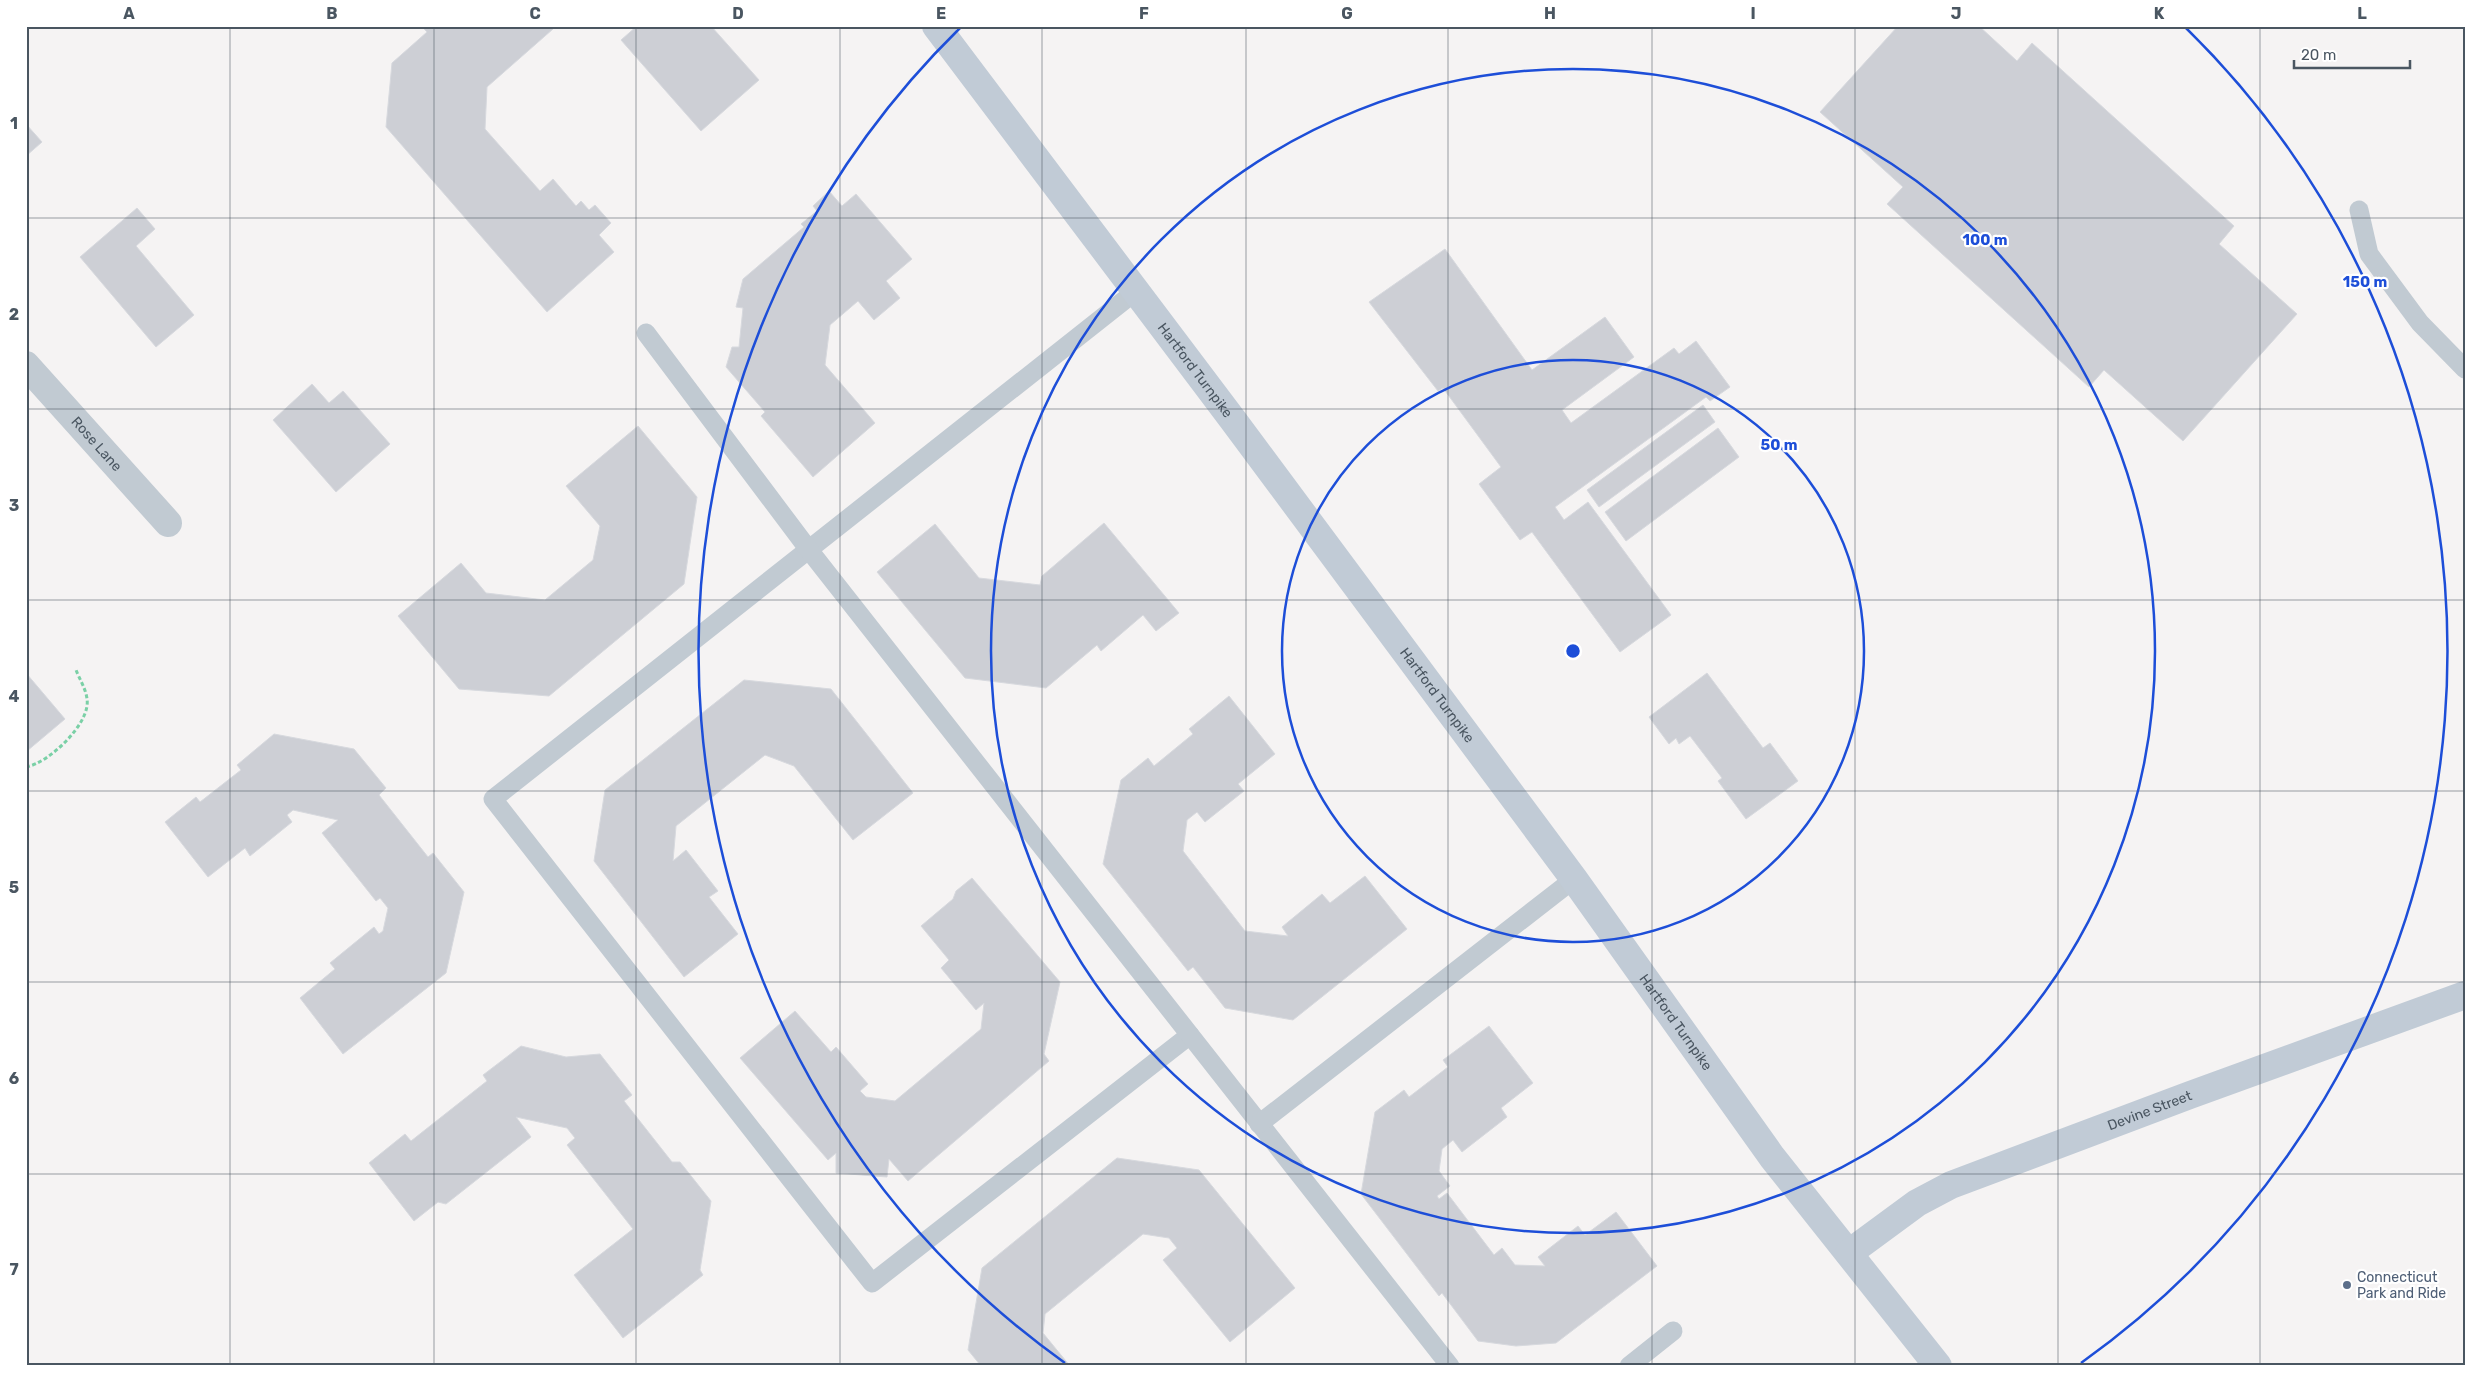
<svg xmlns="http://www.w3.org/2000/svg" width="2491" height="1392" font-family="Rubik,sans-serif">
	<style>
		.building { fill: #cdcfd5; stroke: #d7d9de }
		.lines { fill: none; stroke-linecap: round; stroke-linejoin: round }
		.path { stroke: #7ad0a6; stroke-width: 3; stroke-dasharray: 4 2.5; stroke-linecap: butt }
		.service { stroke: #c1cad2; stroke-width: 19 }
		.minor { stroke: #c1cad2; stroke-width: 28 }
		.secondary { stroke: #c1cbd6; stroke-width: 28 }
		.grid { fill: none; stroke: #4a5661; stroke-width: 1; stroke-opacity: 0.55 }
		.ring { fill: none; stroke: #1d4ed8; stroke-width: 2.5 }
		.service-dot { fill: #5c6f8a; stroke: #fff; stroke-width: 2 }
		.labels { text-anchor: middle; stroke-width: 4.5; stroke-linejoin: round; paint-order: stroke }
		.street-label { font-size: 14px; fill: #4a5661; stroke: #fff }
		.service-label { font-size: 14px; fill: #4e5e75; stroke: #fff; text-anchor: start }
		.centre { fill: #1d4ed8; stroke: #fff; stroke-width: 2.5 }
		.ring-label { font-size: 15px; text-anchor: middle; font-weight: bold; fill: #1d4ed8; stroke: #fff; stroke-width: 4.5; stroke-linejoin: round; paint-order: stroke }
		.neatline { fill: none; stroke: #4a5661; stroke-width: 2 }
		.grid-label { font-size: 16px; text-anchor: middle; font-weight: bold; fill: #4a5661 }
	</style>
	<rect width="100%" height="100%" fill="#f5f3f3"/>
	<g class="building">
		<path d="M428,26H550L553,29L487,87L485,129L540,191L553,179L576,206L581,201L589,210L595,205L611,223L599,235L614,252L547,312L386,127L392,63L427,32L424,29Z"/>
		<path d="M637,26H711L759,80L701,131L621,40Z"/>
		<path d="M1898,26H1979L2017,61L2032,43L2234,226L2219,244L2297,314L2183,441L2104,370L2089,387L1887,204L1903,187L1820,112Z"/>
		<path d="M26,124L42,142L26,156Z"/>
		<path d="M829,191L842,206L856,194L912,259L886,281L900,298L874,320L858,301L830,325L825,365L875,423L813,477L761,416L765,412L726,367L732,347H739L743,308L736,307L743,279L804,227L801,224L817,211L813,206Z"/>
		<path d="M137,208L155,229L136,246L194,315L156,347L80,257Z"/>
		<path d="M1445,249L1532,370L1605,317L1634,357L1562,410L1571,423L1674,348L1679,354L1696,341L1730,387L1710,401L1706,397L1555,507L1564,520L1588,502L1671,615L1620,652L1532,532L1520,540L1479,484L1501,467L1443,388L1438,391L1369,302Z"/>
		<path d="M312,384L329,403L343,391L390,444L336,492L273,420Z"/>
		<path d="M1703,405L1715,422L1599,507L1587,490Z"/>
		<path d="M638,426L697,497L684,584L549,696L459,689L398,616L461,563L486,593L545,600L593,560L600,526L566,486Z"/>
		<path d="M1718,428L1739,457L1626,541L1605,512Z"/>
		<path d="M1104,523L1179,613L1156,631L1143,615L1101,651L1097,645L1046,688L965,678L877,572L935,524L979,578L1040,585L1042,576Z"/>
		<path d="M26,673L65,719L27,751L26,750Z"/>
		<path d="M1707,673L1763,748L1770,743L1798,781L1746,819L1718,781L1722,778L1690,736L1679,744L1676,738L1669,744L1649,717Z"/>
		<path d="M744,680L831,689L913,793L853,840L794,766L765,755L676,826L673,861L686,850L718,891L709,897L738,934L684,977L594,861L605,790Z"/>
		<path d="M1229,696L1275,754L1238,784L1244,791L1205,822L1197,812L1187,820L1183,851L1245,931L1288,936L1282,927L1322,894L1330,903L1365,876L1407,929L1293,1020L1225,1008L1193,967L1188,971L1103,864L1121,780L1148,758L1154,766L1193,734L1189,729Z"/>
		<path d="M274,734L354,749L386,788L379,795L428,857L433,853L464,892L446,973L343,1054L300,998L335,969L330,963L374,927L379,934L383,931L388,908L380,898L376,901L322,833L338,820L293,810L287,815L292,822L250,856L245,848L208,877L165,822L196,797L200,802L241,770L237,765Z"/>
		<path d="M972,878L1060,982L1044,1054L1049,1061L908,1181L889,1159L887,1177L836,1173V1153L828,1160L740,1058L795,1011L831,1052L836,1047L868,1084L860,1091L866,1097L895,1101L981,1029L984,1003L976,1010L941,968L949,960L921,926L953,899L956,891Z"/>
		<path d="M1489,1026L1533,1083L1501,1108L1507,1117L1462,1152L1453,1140L1442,1149L1439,1171L1450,1186L1437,1196L1439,1199L1447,1193L1494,1255L1502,1248L1515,1265L1545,1266L1538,1257L1578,1226L1585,1235L1616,1212L1657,1266L1556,1343L1516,1346L1478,1341L1442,1293L1439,1296L1361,1194L1375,1112L1404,1090L1409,1097L1448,1067L1443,1060Z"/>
		<path d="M521,1046L566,1057L600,1054L632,1095L624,1101L672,1162H680L711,1201L700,1270L703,1275L623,1338L574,1275L633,1229L567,1145L575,1138L567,1128L516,1117L531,1137L446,1204L438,1202L414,1221L369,1163L405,1134L411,1141L487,1081L483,1075Z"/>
		<path d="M1117,1158L1199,1170L1295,1288L1230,1342L1163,1260L1177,1248L1169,1238L1143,1234L1045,1314L1043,1333L1070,1366H981L968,1350L982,1268Z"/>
	</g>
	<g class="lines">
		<path class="path" d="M26,767C49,763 91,723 87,699C86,689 79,678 76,670"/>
		<g class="service">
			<path d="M2359,210L2369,254L2420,323L2465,369"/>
			<path d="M1136,291L493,799L872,1283L1190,1035"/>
			<path d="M646,333L809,550L1450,1366"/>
			<path d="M1259,1124L1574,879"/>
			<path d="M1629,1366L1673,1331"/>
		</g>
		<path class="minor" id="s1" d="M26,365L168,523"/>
		<g class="secondary">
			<path id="s2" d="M936,26L1233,420L1574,879L1772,1157L1938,1366"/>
			<path id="s3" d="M1849,1253L1917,1203L1951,1185L2190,1095L2465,995"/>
		</g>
	</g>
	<path class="grid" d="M230,26V1366M434,26V1366M636,26V1366M840,26V1366M1042,26V1366M1246,26V1366M1448,26V1366M1652,26V1366M1855,26V1366M2058,26V1366M2260,26V1366M26,218H2465M26,409H2465M26,600H2465M26,791H2465M26,982H2465M26,1174H2465"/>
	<g class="ring">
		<circle cx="1573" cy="651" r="291"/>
		<circle cx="1573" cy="651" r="582"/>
		<path d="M1065 1363A874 874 0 0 1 960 28M2186 28A874 874 0 0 1 2081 1363"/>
	</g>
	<circle class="service-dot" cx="2347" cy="1285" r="5"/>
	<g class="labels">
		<g class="street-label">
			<text dy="5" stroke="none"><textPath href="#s2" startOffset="431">Hartford Turnpike</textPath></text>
			<text dy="5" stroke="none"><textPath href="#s1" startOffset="106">Rose Lane</textPath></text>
			<text dy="5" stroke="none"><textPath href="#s2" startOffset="836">Hartford Turnpike</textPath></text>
			<text dy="5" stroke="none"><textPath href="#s2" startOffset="1241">Hartford Turnpike</textPath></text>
			<text dy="5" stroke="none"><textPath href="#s3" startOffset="335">Devine Street</textPath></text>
		</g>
		<g class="service-label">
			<text x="2357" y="1282">Connecticut<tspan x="2357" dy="16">Park and Ride</tspan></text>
		</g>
	</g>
	<circle cx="1573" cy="651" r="8" class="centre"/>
	<g class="ring-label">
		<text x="1985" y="245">100 m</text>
		<text x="2365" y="287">150 m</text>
		<text x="1779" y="450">50 m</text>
	</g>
	<rect width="2491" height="1392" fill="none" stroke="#ffffff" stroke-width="55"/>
	<path d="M2294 60v8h116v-8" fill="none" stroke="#4a5661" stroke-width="2.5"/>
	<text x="2301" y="60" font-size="15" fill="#4a5661" stroke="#ffffff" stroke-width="4" paint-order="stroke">20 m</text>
	<rect x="28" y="28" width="2436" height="1336" class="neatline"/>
	<g class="grid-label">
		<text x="129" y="19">A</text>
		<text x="332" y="19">B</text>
		<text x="535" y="19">C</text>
		<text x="738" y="19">D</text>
		<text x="941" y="19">E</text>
		<text x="1144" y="19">F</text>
		<text x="1347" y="19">G</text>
		<text x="1550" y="19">H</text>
		<text x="1753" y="19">I</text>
		<text x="1956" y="19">J</text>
		<text x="2159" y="19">K</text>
		<text x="2362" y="19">L</text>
		<text x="14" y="129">1</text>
		<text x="14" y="320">2</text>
		<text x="14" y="511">3</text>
		<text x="14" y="702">4</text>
		<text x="14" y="893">5</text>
		<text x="14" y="1084">6</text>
		<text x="14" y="1275">7</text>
	</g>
</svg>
